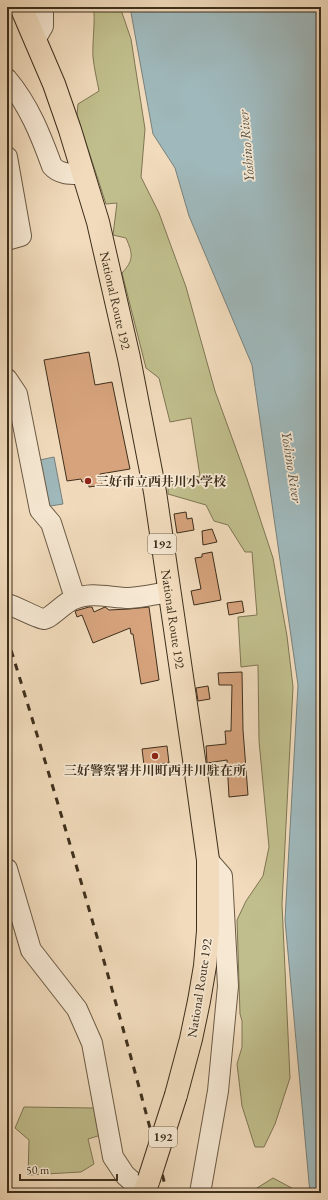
<svg xmlns="http://www.w3.org/2000/svg" width="328" height="1200" font-family="'EB Garamond','Noto Serif JP',serif">
	<style>
		.green { fill: #c0be8c; stroke: #7f7654 }
		.water { fill: #9fb8bb; stroke: #78817b }
		.building { fill: #d6a37d; stroke: #3e2f1c }
		.lines { fill: none; stroke-linecap: round; stroke-linejoin: round }
		.minor-casing { stroke: #6b5a44; stroke-width: 22 }
		.highway-casing { stroke: #3e2f1c; stroke-width: 24 }
		.minor { stroke: #f6e8d3; stroke-width: 20 }
		.highway { stroke: #f1dbbc; stroke-width: 22 }
		.rail { stroke: #3e2f1c; stroke-width: 3; stroke-dasharray: 7 7; stroke-linecap: butt }
		.highway-bridge-casing { stroke: #3e2f1c; stroke-width: 24; stroke-linecap: butt }
		.highway-bridge { stroke: #f1dbbc; stroke-width: 22 }
		.poi-dot { fill: #8f2418; stroke: #f6e8d3; stroke-width: 1.5 }
		.labels { text-anchor: middle; stroke-width: 3.5; stroke-linejoin: round; paint-order: stroke }
		.shield { fill: #f6e8d3; stroke: #756653; stroke-width: 1 }
		.shield-label { font-size: 12px; font-weight: bold; fill: #3e2f1c }
		.street-label { font-size: 13px; fill: #3e2f1c; stroke: #f6e8d3 }
		.poi-label { font-size: 13px; font-weight: bold; fill: #3e2f1c; stroke: #f6e8d3; text-anchor: start }
		.water-label { font-size: 14px; font-style: italic; fill: #565144; stroke: #f6e8d3 }
	</style>
	<rect width="100%" height="100%" fill="#f1dbbc"/>
	<filter id="stains"><feTurbulence type="fractalNoise" baseFrequency=".005" numOctaves="4"/><feColorMatrix values="0 0 0 0 .2 0 0 0 0 .09 0 0 0 0 .02 0 0 0 .5 -.17"/></filter>
	<radialGradient id="worn" r=".72"><stop offset=".6" stop-color="#630" stop-opacity="0"/><stop offset="1" stop-color="#630" stop-opacity=".3"/></radialGradient>
	<g class="green">
		<path d="M93,7H120L131,39L145,129L141,177L159,213L186,287L215,391L247,479L273,558L287,636L293,687L282,904L290,1078L275,1124L264,1147H255L242,1106L237,1064L242,1047V1021L240,1014L237,920L246,901L263,876L269,847L259,741L258,665L241,667L238,617L257,615L252,552H245L228,525L214,521L206,505L168,494V487L179,480L200,476L191,418L170,422L159,378L146,368L122,273C134,260 133,254 126,238L113,235L117,203L106,204L77,115L78,104L99,91C97,80 94,68 93,57C92,44 96,15 93,7Z"/>
		<path d="M24,1107L94,1108L101,1135L88,1139L94,1164L81,1172L28,1175L29,1140L15,1128Z"/>
		<path d="M273,1178L301,1193H249Z"/>
	</g>
	<g class="water">
		<path d="M130,7H321V1193H310L285,920L298,685L252,365L189,216L175,168L153,134Z"/>
		<path d="M54,457L63,504L44,507L35,461Z"/>
	</g>
	<g class="building">
		<path d="M89,352L95,385L112,382L130,469L100,474L102,485L89,487L88,481L82,482L81,479L67,481L44,360Z"/>
		<path d="M186,512L187,519L192,518L194,530L177,533L174,514Z"/>
		<path d="M212,529L217,542L203,545L202,531Z"/>
		<path d="M212,552L221,600L194,605L191,591L201,589L195,558L202,557V554Z"/>
		<path d="M242,601L244,612L229,615L227,603Z"/>
		<path d="M89,607H92L94,612L105,607L109,610L129,609L149,607L159,680L141,684L133,634H131L130,628L93,643L82,615L77,617L75,611Z"/>
		<path d="M242,672L243,730L248,795L229,797L227,760L207,763L206,746L226,744L225,731H231L232,685H219L218,673Z"/>
		<path d="M208,686L210,699L198,701L196,688Z"/>
		<path d="M167,746L169,763L144,765L142,749Z"/>
	</g>
	<g class="lines">
		<g class="minor-casing">
			<g id="minor">
				<path d="M35,40L43,26V7"/>
				<path d="M7,79C29,105 41,136 52,166C60,175 72,174 83,174"/>
				<path d="M7,157L21,236L7,240"/>
				<path d="M7,379L17,394L40,510L51,523L75,598"/>
				<path d="M7,604C15,606 39,619 44,619C51,618 65,602 74,599C92,591 111,598 129,598C143,597 156,594 169,592"/>
				<path d="M7,869L31,950L77,1009L92,1043L113,1157L125,1175L144,1192"/>
				<path d="M200,1193L218,1091L228,986L222,876L208,860"/>
			</g>
		</g>
		<g class="highway-casing">
			<g id="highway">
				<path id="s1" d="M21,7L54,84L70,130L98,222L129,358L155,492L195,766L208,860V931L205,966L199,1001L191,1039L176,1095"/>
				<path d="M144,1193L149,1179"/>
			</g>
		</g>
		<use href="#minor" class="minor"/>
		<use href="#highway" class="highway"/>
		<path class="rail" d="M7,637C64,821 119,1006 167,1193"/>
		<g class="highway-bridge-casing">
			<path id="highway-bridge" d="M149,1179L176,1095"/>
		</g>
		<use href="#highway-bridge" class="highway-bridge"/>
	</g>
	<g class="poi-dot">
		<circle cx="88" cy="481" r="4"/>
		<circle cx="155" cy="756" r="4"/>
	</g>
	<g class="labels">
		<g class="shield">
			<rect x="148" y="534" width="28" height="20" rx="3"/>
			<rect x="149" y="1127" width="28" height="20" rx="3"/>
		</g>
		<g class="shield-label">
			<text x="162" y="548">192</text>
			<text x="163" y="1141">192</text>
		</g>
		<g class="street-label">
			<text dy="5" stroke="none"><textPath href="#s1" startOffset="309">National Route 192</textPath></text>
			<text dy="5" stroke="none"><textPath href="#s1" startOffset="633">National Route 192</textPath></text>
			<text transform="translate(199 988) rotate(-81)" y="5">National Route 192</text>
		</g>
		<g class="poi-label">
			<text x="96" y="486">三好市立西井川小学校</text>
			<text x="155" y="775" text-anchor="middle">三好警察署井川町西井川駐在所</text>
		</g>
		<g class="water-label">
			<text transform="translate(246 146) rotate(-95)" y="5">Yoshino River</text>
			<text transform="translate(292 467) rotate(81)" y="5">Yoshino River</text>
		</g>
	</g>
	<rect width="328" height="1200" fill="none" stroke="#f1dbbc" stroke-width="24"/>
	<rect x="8" y="8" width="312" height="1184" fill="none" stroke="#3e2f1c" stroke-width="2"/>
	<rect x="12" y="12" width="304" height="1176" fill="none" stroke="#3e2f1c"/>
	<path d="M20 1174v6h97v-6" fill="none" stroke="#3e2f1c" stroke-width="2"/>
	<text x="26" y="1174" font-size="12" fill="#3e2f1c" stroke="#f6e8d3" stroke-width="3" paint-order="stroke">50 m</text>
	<rect width="100%" height="100%" filter="url(#stains)"/>
	<rect width="100%" height="100%" fill="url(#worn)"/>
</svg>
